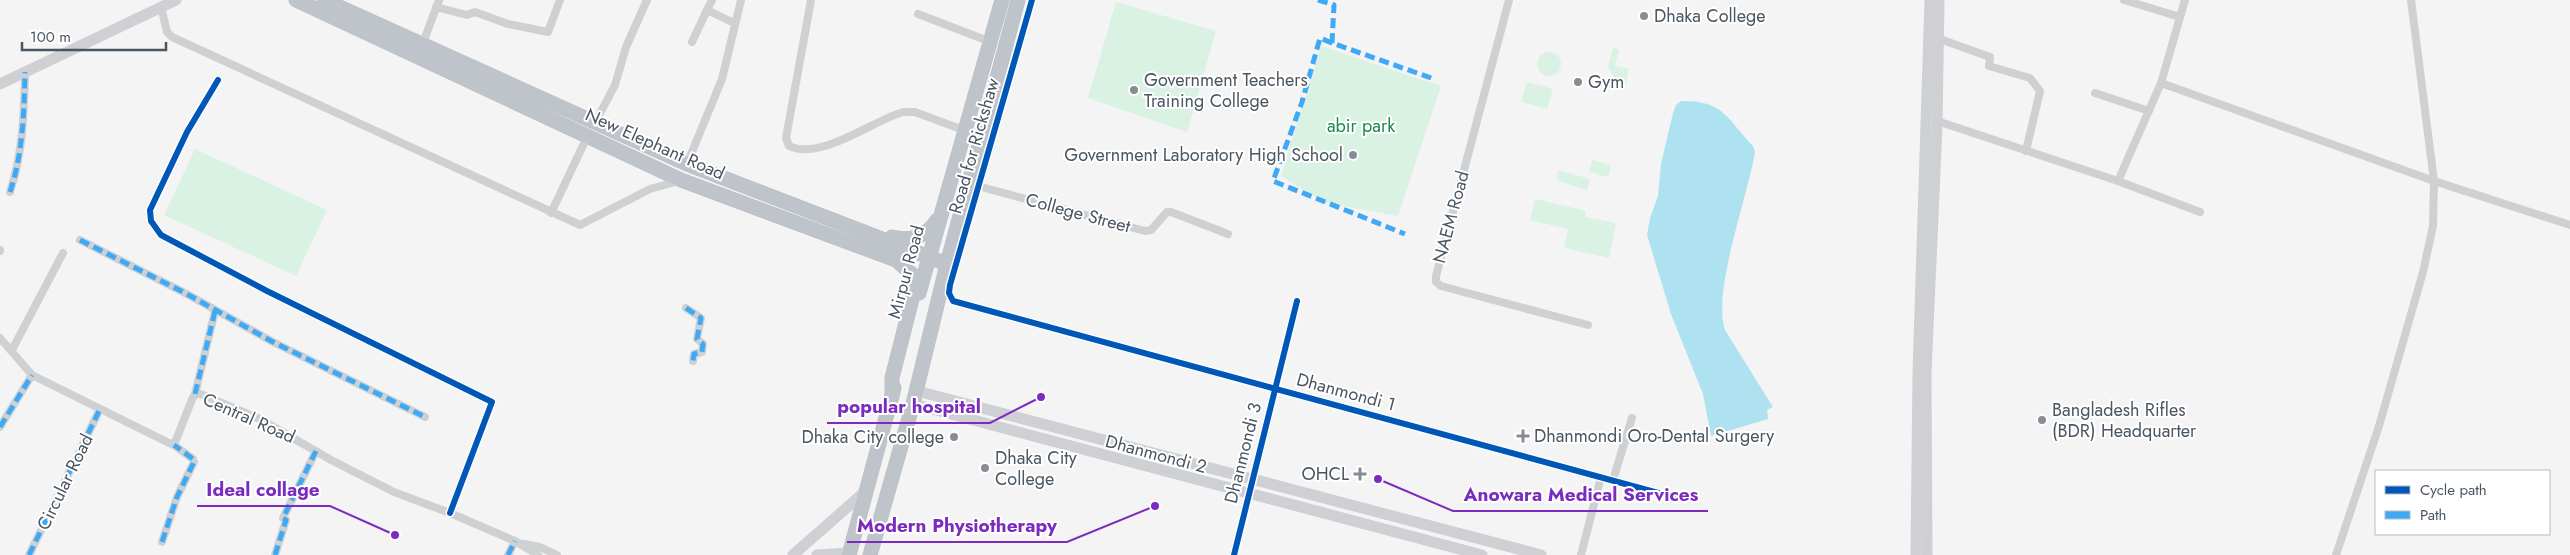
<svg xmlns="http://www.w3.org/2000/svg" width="2570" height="555" font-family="Jost,sans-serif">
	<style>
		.green { fill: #d9f2e3 }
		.water { fill: #aee2f0 }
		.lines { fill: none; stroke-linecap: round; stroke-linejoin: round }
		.highway-casing { stroke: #b9bec3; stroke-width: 15 }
		.street { stroke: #ced0d2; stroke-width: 8 }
		.secondary { stroke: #ced0d4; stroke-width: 11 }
		.highway { stroke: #bec4c9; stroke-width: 14 }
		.quiet { stroke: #3fa9f5; stroke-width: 5; stroke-dasharray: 10 5; stroke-linecap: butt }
		.cycleway-casing { stroke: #fff; stroke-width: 9 }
		.cycleway { stroke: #0057b8; stroke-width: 6 }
		.poi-dot { fill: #868d94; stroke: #fff; stroke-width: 2 }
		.labels { text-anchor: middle; stroke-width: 4; stroke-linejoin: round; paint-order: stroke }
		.poi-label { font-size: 18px; fill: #4a5661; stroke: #fff; text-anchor: start }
		.park-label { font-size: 18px; fill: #17864f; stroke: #fff }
		.street-label { font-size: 18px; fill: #4a5661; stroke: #fff }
		.leader { fill: none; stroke: #7b2cbf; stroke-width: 2 }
		.callout-dot { fill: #7b2cbf; stroke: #fff; stroke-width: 2 }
		.callout-label { font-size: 19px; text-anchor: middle; font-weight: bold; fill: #7b2cbf; stroke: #fff; stroke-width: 4; stroke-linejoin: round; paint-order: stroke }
	</style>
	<rect width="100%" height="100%" fill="#f4f4f4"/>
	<g class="green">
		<path d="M1116,2L1216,31L1187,132L1088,98Z"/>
		<path d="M1321,46L1441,86L1398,216L1325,203L1281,176Z"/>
		<path d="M1613,48L1619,50L1615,66L1629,69L1625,87L1619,85L1608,67Z"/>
		<circle cx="1549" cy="64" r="12"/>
		<path d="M1527,82L1553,89L1547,109L1521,102Z"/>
		<path d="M195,149L327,210L296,276L164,215Z"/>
		<path d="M1592,160L1611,165L1608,177L1589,172Z"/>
		<path d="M1558,170L1590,179L1587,190L1556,180Z"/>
		<path d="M1535,199L1586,211L1585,217L1616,223L1609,258L1564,248L1568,229L1530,220Z"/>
	</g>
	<path class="water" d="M1681,101C1724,100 1727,119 1753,146L1755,152C1748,196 1712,291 1725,330L1773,407L1767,410L1768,419L1711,436L1703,394L1671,314L1647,235L1650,218L1658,196L1661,164L1673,113L1676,105Z"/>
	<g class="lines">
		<g class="highway-casing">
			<g id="highway">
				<path d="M296,0L681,180L896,260L914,276L916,283L892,378V397"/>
				<path d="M324,0L687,164L947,264"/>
				<path d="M892,237C911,242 926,237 937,220"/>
				<path d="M919,293L1002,0"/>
				<path d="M849,555L894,388"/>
				<path d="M870,555L913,404L947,264L1018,0"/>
			</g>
		</g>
		<g class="street">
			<path d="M811,0L786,138L789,146C820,161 872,121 903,112H915L966,131"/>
			<path d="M1032,0L950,285L949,293L953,301L1673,497"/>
			<path d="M1509,0L1436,276V282L1441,286L1588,325"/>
			<path d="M2124,0L2180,17"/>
			<path d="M161,7L167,32L172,37L580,225L650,189L679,181"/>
			<path d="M436,7L467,15L475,12L508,24L548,32L560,0"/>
			<path d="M707,10L712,0"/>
			<path d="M918,14L991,42"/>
			<path d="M1937,38L1990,57L1989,66L2030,78L2040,91L2026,151"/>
			<path d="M692,42L707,10L734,23"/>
			<path d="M423,43L439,0"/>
			<path d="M218,80L187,132L150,210L151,221L161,235L267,291L492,402L450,513"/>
			<path d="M2161,83L2434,181L2570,225"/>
			<path d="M2095,93L2149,111"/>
			<path d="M596,121L615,85L626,47L647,0"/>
			<path d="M1937,121L2118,181L2200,212"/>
			<path d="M687,164L722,79L741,0"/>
			<path d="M2118,181L2161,83L2185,0"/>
			<path d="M974,185L1145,231L1151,230L1167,212H1171L1228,234"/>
			<path d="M10,192C23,153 24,113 25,72"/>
			<path d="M551,213L588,135"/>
			<path d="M80,240L185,293L273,342L425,417"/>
			<path d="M0,251V250"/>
			<path d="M686,308L701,318L697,339L703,344L702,352L694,354L693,361"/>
			<path d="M0,338L32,375L169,443L174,445L193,397L198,393L260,419L331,460L394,492L450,513L515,541L538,555"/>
			<path d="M12,350L63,253"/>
			<path d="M195,394L215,311"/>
			<path d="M0,427L32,375"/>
			<path d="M1613,480L1632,418"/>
			<path d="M162,542L177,497L194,462L193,459L174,445"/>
			<path d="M524,544L540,547L557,555"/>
			<path d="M29,555L100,409"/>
			<path d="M275,555L286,520L283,518L316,451"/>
			<path d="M508,555L515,541"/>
			<path d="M1234,555L1297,301"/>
			<path d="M1581,555L1601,477"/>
			<path d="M2336,555L2379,426L2423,272L2433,226L2434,181L2411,0"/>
		</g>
		<g class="secondary">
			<path d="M0,84L176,0"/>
			<path d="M917,391L1541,555"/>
			<path d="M913,404L1482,555"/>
			<path d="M793,555L868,489"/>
			<path d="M817,555L849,553"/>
			<path d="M1916,555L1918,372L1930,0"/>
			<path d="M1927,555L1926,373L1937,126L1939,0"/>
		</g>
		<use href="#highway" class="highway"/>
		<g class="quiet">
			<path d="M1318,0L1334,5L1332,43L1434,79"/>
			<path d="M1332,43L1320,38L1302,102L1273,181L1405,234"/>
			<path d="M10,192C23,153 24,113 25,72"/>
			<path d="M80,240L185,293L273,342L425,417"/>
			<path d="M686,308L701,318L697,339L703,344L702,352L694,354L693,361"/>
			<path d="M195,394L215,311"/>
			<path d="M0,427L32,375"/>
			<path d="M162,542L177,497L194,462L193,459L174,445"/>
			<path d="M29,555L100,409"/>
			<path d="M275,555L286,520L283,518L316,451"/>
			<path d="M508,555L515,541"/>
		</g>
		<g class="cycleway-casing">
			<g id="cycleway">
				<path d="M1032,0L950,285L949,293L953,301L1673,497"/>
				<path d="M218,80L187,132L150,210L151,221L161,235L267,291L492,402L450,513"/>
				<path d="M1234,555L1297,301"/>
			</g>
		</g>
		<use href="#cycleway" class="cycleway"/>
	</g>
	<g class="poi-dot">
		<circle cx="1644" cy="16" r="5"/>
		<circle cx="1578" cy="82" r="5"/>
		<circle cx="1134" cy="90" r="5"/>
		<circle cx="1353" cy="155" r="5"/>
		<circle cx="2042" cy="420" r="5"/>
		<path d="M1520.5 428.5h5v5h5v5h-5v5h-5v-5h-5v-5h5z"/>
		<circle cx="954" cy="437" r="5"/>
		<circle cx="985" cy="468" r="5"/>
		<path d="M1357.5 466.5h5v5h5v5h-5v5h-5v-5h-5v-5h5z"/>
	</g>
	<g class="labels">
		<g class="poi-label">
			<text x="1654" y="22">Dhaka College</text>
			<text x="1144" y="86">Government Teachers<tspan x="1144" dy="21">Training College</tspan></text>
			<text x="1588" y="88">Gym</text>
			<text x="1343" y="161" text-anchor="end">Government Laboratory High School</text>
			<text x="2052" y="416">Bangladesh Rifles<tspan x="2052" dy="21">(BDR) Headquarter</tspan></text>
			<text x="1534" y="442">Dhanmondi Oro-Dental Surgery</text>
			<text x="944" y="443" text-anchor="end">Dhaka City college</text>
			<text x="995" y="464">Dhaka City<tspan x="995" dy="21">College</tspan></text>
			<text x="1349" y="480" text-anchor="end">OHCL</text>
		</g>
		<g class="park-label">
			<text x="1361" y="132">abir park</text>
		</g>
		<g class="street-label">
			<text transform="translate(655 144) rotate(24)" y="6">New Elephant Road</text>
			<text transform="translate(974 146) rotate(-74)" y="6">Road for Rickshaw</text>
			<text transform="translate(1078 213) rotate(15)" y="6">College Street</text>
			<text transform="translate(1451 217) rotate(-75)" y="6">NAEM Road</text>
			<text transform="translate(906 272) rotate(-75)" y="6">Mirpur Road</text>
			<text transform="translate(1346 392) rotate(15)" y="6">Dhanmondi 1</text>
			<text transform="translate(249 418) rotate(24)" y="6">Central Road</text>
			<text transform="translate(1243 453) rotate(-76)" y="6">Dhanmondi 3</text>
			<text transform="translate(1156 454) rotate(15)" y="6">Dhanmondi 2</text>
			<text transform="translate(65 482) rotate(-64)" y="6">Circular Road</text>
		</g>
	</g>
	<path class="leader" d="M1041 397L990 423H827M395 535L330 506H197M1378 479L1453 511H1708M1155 506L1067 542H847"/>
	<g class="callout-dot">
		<circle cx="1041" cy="397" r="5"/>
		<circle cx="395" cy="535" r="5"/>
		<circle cx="1378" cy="479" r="5"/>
		<circle cx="1155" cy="506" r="5"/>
	</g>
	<g class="callout-label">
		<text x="909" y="413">popular hospital</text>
		<text x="263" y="496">Ideal collage</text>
		<text x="1581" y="501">Anowara Medical Services</text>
		<text x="957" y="532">Modern Physiotherapy</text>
	</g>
	<rect x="2375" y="470" width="175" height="65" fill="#ffffff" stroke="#b7bbc0"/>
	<rect x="2385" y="486" width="25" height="8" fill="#0057b8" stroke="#b7bbc0"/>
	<text x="2420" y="495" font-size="15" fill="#4a5661">Cycle path</text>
	<rect x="2385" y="511" width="25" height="8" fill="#3fa9f5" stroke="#b7bbc0"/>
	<text x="2420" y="520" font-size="15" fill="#4a5661">Path</text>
	<path d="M22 42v8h144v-8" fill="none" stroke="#4a5661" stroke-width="2.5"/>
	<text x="30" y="42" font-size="15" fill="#4a5661" stroke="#ffffff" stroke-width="4" paint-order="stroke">100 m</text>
</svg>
